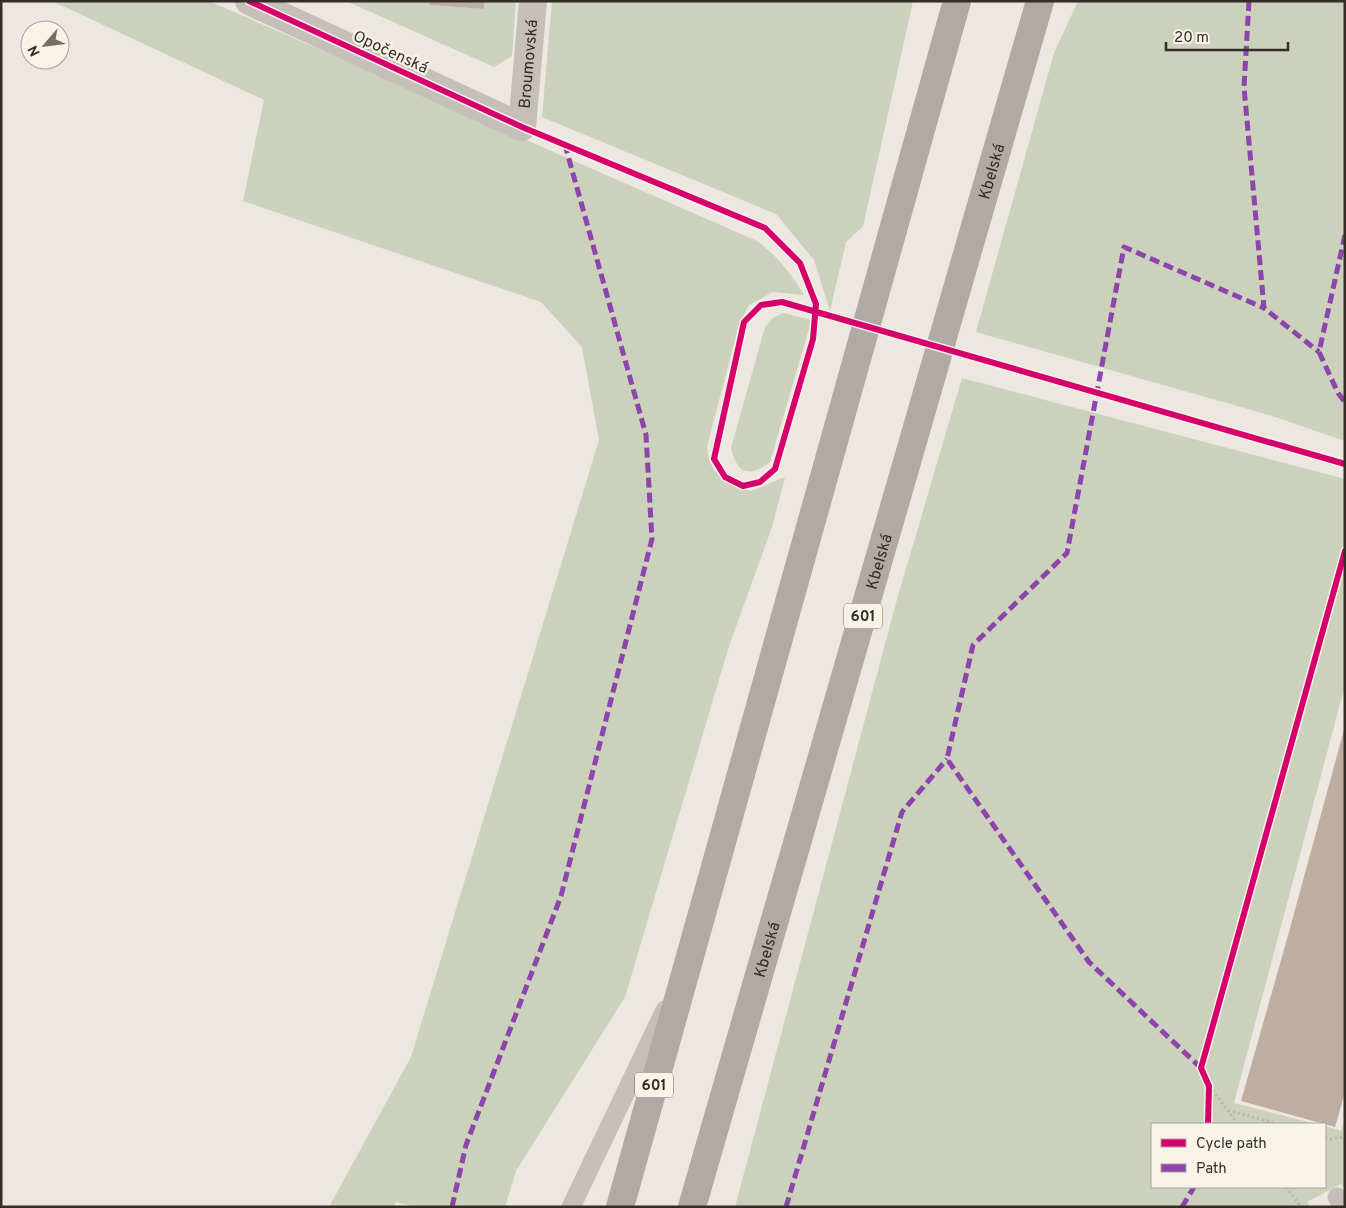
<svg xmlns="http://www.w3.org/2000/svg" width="1346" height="1208" font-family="Overpass,sans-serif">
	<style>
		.green { fill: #cbd1ba }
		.building { fill: #bfada2 }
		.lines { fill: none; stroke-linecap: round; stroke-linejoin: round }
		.path { stroke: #bdb8b2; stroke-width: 3; stroke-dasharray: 2.5 2.5; stroke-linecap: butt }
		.service { stroke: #c4bfb9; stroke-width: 19 }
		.minor { stroke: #c4bfb9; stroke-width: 28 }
		.trunk { stroke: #afaaa4; stroke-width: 28 }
		.path-bridge { stroke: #bdb8b2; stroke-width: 3; stroke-dasharray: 2.5 2.5; stroke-linecap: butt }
		.quiet { stroke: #8e44ad; stroke-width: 5; stroke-dasharray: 10 5; stroke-linecap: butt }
		.cycleway-casing { stroke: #f8f2e7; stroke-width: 9 }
		.cycleway { stroke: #d6006c; stroke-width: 6 }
		.labels { text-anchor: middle; stroke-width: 4.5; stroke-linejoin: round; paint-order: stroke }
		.shield { fill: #f8f2e7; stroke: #706861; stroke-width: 1 }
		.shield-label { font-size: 15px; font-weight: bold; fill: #352d27 }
		.street-label { font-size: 16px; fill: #352d27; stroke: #f8f2e7 }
	</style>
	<rect width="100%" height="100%" fill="#ece7e0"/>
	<g class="green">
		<path d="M52,1H209L757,241C777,256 791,273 804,295L773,292L749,305L739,325L707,446C710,478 725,479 751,491L785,477L772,527L729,646L625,997L516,1171L505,1207H415L396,1202L394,1207H329L411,1057L599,440L582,347L541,302L243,201L264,100Z"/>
		<path d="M346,1H430V5L484,9V1H516L512,56L494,67Z"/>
		<path d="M552,1H913L863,226L846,242L830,311L814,260L776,214L542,117Z"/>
		<path d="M1078,1H1345V441L1269,415L976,332L1054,53Z"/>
		<path d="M783,313L811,320L809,329L770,462C749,478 737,474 731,448L765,327L773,318Z"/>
		<path d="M962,378L1345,479V685L1234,1103L1316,1124H1152V1187H1325V1126L1341,1131L1345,1118V1188L1341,1184L1307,1202L1311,1207H735L896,603Z"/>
	</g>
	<g class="building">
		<path d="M430,1H484V9L429,5Z"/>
		<path d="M1345,726V1092L1335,1127L1241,1101L1289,932Z"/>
	</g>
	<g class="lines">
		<g class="path">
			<path d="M555,140L765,228L800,263L816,304L813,339L775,469L760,482L743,486L725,477L714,459L744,322L761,305L782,302L813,311"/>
			<path d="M1228,1110L1278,1124"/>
			<path d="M1238,1124L1209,1086L1201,1068L1345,551"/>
			<path d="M1325,1138L1330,1139L1345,1137"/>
			<path d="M1286,1187L1301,1207"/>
		</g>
		<g class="service">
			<path d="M1337,1197L1343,1207"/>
			<path d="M571,1207L665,1010"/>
		</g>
		<path class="minor" id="s1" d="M249,1L522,127L533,1"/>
		<g class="trunk">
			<path d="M620,1207L957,1"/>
			<path id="s2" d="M692,1207L1040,1"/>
		</g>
		<path class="path-bridge" d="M813,311L1345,464"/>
		<g class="quiet">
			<path d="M1249,1L1244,87L1264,308L1319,352"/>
			<path d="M1345,235L1319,352L1338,393L1345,402"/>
			<path d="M1201,1068L1089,962L947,759L973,645L1067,553L1124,247L1264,308"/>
			<path d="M452,1207L466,1145L561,896L652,539L646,435L565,145"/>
			<path d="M786,1207L902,812L947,759"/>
			<path d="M1182,1207L1194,1187"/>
		</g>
		<g class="cycleway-casing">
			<g id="cycleway">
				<path d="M249,1L522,127L765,228L800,263L816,304L813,339L775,469L760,482L743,486L725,477L714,459L744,322L761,305L782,302L813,311L1345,464"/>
				<path d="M1208,1124L1209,1086L1201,1068L1345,551"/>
			</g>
		</g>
		<use href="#cycleway" class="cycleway"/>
	</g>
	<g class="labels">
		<g class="shield">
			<rect x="844" y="603.5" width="38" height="25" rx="4"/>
			<rect x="635" y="1072.5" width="38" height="25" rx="4"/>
		</g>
		<g class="shield-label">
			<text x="863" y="621">601</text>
			<text x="654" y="1090">601</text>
		</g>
		<g class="street-label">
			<text transform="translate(391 51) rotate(25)" y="6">Opočenská</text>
			<text dy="6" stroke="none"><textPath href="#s1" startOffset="364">Broumovská</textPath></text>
			<text dy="6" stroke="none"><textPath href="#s2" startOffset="1078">Kbelská</textPath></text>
			<text dy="6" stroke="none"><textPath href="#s2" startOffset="672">Kbelská</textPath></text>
			<text dy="6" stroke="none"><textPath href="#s2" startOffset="268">Kbelská</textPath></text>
		</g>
	</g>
	<rect width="1346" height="1208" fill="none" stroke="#352d27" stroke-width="5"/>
	<rect x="1151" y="1123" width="175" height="65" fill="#f8f2e7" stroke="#aaa39a"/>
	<rect x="1161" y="1139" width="25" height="8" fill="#d6006c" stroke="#aaa39a"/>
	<text x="1196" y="1148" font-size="15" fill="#352d27">Cycle path</text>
	<rect x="1161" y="1164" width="25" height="8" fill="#8e44ad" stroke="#aaa39a"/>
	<text x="1196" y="1173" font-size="15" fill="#352d27">Path</text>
	<g transform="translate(45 45) rotate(242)"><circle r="24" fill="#f8f2e7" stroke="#aaa39a"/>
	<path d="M0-4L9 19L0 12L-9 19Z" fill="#756e68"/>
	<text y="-8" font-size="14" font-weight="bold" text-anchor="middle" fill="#352d27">N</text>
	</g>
	<path d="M1166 42v8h122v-8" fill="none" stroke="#352d27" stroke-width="2.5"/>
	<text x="1174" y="42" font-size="15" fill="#352d27" stroke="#f8f2e7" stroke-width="4" paint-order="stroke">20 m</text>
</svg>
